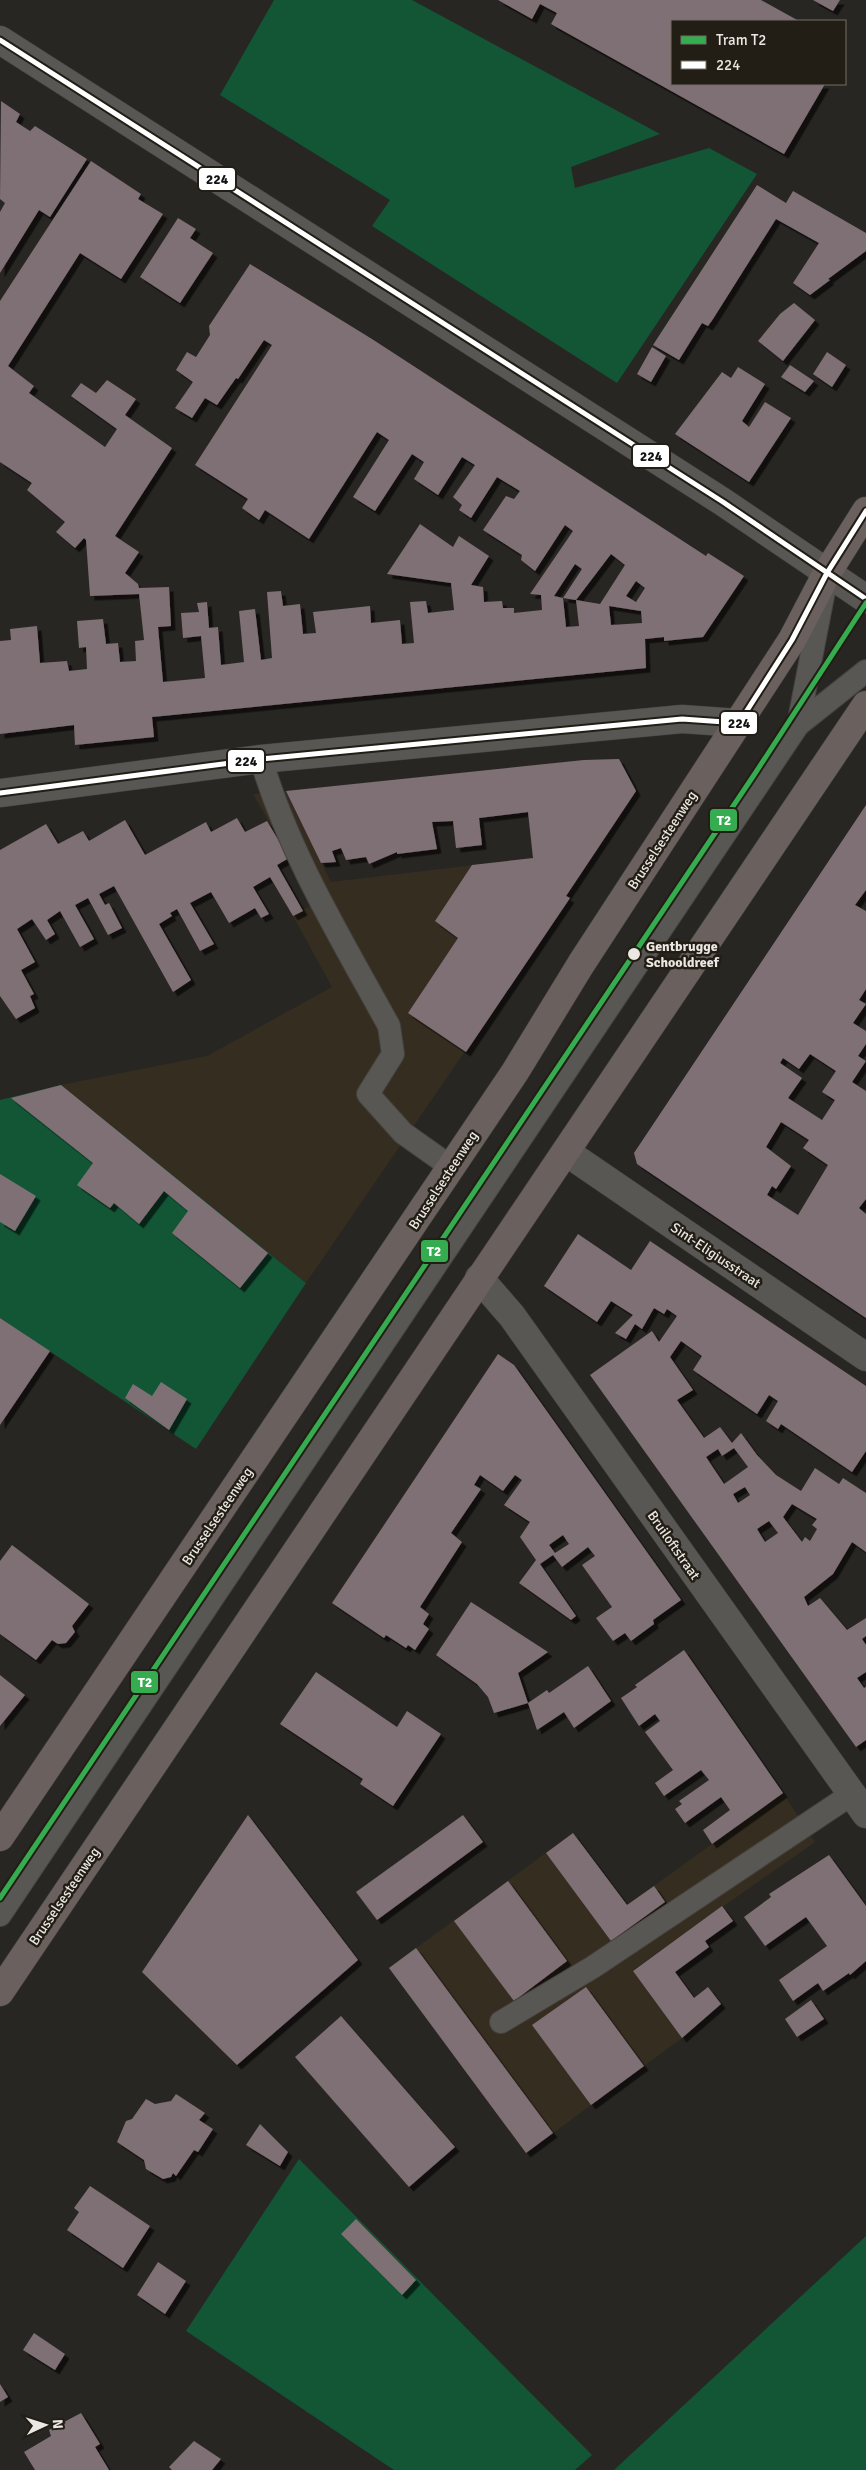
<svg xmlns="http://www.w3.org/2000/svg" width="866" height="2470" font-family="Signika,sans-serif">
	<style>
		.built { fill: #352d20 }
		.green { fill: #125636 }
		.building { fill: #7f6f74; fill-rule: evenodd; filter: url(#shadow) }
		.lines { fill: none; stroke-linecap: round; stroke-linejoin: round }
		.lane-casing { stroke: #45423f; stroke-width: 24 }
		.street-casing { stroke: #45423f; stroke-width: 29 }
		.primary-casing { stroke: #45423f; stroke-width: 29 }
		.lane { stroke: #595753; stroke-width: 22 }
		.street { stroke: #595753; stroke-width: 28 }
		.primary { stroke: #6a605e; stroke-width: 28 }
		.bus-1-casing { stroke: #221d15; stroke-width: 9 }
		.bus-1 { stroke: #fff; stroke-width: 5 }
		.tram-1-casing { stroke: #221d15; stroke-width: 9 }
		.tram-1 { stroke: #35ac4f; stroke-width: 5 }
		.stop-dot { fill: #ebe7e2; stroke: #221d15; stroke-width: 2 }
		.labels { text-anchor: middle; stroke-width: 5; stroke-linejoin: round; paint-order: stroke }
		.street-label { font-size: 14px; fill: #ebe7e2; stroke: #221d15 }
		.stop-label { font-size: 14px; font-weight: bold; fill: #ebe7e2; stroke: #221d15; text-anchor: start }
		.line-badge { stroke: #221d15; stroke-width: 2 }
		.badge-label { font-size: 14px; text-anchor: middle; font-weight: bold; fill: #fff }
		.pale-badge-label { font-size: 14px; text-anchor: middle; font-weight: bold; fill: #111 }
	</style>
	<defs>
		<filter id="shadow"><feDropShadow dx="4.5" dy="4.5" stdDeviation="0" flood-color="#0009"/></filter>
	</defs>
	<rect width="100%" height="100%" fill="#282622"/>
	<g class="built">
		<path d="M619,759L566,896L570,898L306,1283L61,1085L207,1056L332,987L293,916L315,903L253,794L286,791L331,882L533,858L523,766L584,760Z"/>
		<path d="M783,1793L815,1842L633,1970L682,2038L526,2153L389,1968L573,1833L627,1905Z"/>
	</g>
	<g class="green">
		<path d="M274,0H412L660,134L571,167L575,188L709,148L757,174L617,383L372,226L390,200L220,95Z"/>
		<path d="M61,1085L306,1283L196,1449L0,1318V1100Z"/>
		<path d="M299,2159L592,2455L575,2470H394L186,2331Z"/>
		<path d="M866,2236V2470H614Z"/>
	</g>
	<g class="building">
		<path d="M498,0H761L799,21H672V84H825L784,154L551,24L557,13L540,4L532,19Z"/>
		<path d="M813,0H840L833,11Z"/>
		<path d="M1,101L20,114L16,122L30,131L35,126L87,159L50,217L39,210L0,273V212L5,203L0,199Z"/>
		<path d="M91,161L141,194L138,199L163,214L121,279L80,253L8,366L34,386L29,393L105,447L117,429L71,396L81,383L96,393L107,380L136,399L125,415L172,448L115,536L139,552L125,573L138,584L139,588L169,587L171,626L158,627L163,682L205,678L201,636L183,638L181,613L199,612L197,603L207,602L209,628L218,627L221,665L244,662L239,611L255,609L261,660L272,658L267,592L281,591L283,606L300,604L303,634L316,633L313,612L370,606L371,623L400,620L402,644L414,643L410,602L426,601L428,613L454,610L451,583L387,574L420,524L453,547L459,536L489,556L471,585L483,587L484,602L502,601L503,608H514V613L542,610L541,595L530,594L573,531L565,525L535,571L521,560L522,555L483,530L506,496L514,499L520,491L497,477L471,518L459,510L462,505L453,497L475,465L462,457L438,495L414,479L424,462L412,454L375,511L353,497L389,440L377,432L309,539L265,510L259,520L242,508L248,499L195,465L272,345L264,340L238,379L236,378L217,405L205,398L192,418L175,408L193,382L176,370L187,352L196,357L210,335L209,326L250,264L372,339L706,556L708,553L744,576L703,637L664,641V637L645,639L646,668L152,717L154,737L75,745L74,725L0,734V641L11,640L10,629L37,626L40,663L67,661L69,671L87,669L86,647L79,648L77,621L103,619L106,644L118,643L120,662L136,661L135,641L144,640L139,594L90,596L86,540L84,538L75,548L56,532L65,522L27,490L32,483L0,462V301ZM611,554L625,565L600,604L576,600L579,626L566,627L563,598L576,600ZM575,564L582,569L563,598L554,596ZM636,581L645,588L636,602L626,596ZM609,606L641,611L642,623L611,625Z"/>
		<path d="M757,185L786,203L793,191L866,233V251L828,279L830,280L810,295L793,283L819,243L776,219L713,319L708,326L702,323L679,360L653,345Z"/>
		<path d="M178,218L196,229L190,238L213,253L180,303L140,277Z"/>
		<path d="M794,303L815,320L783,361L758,341L780,314Z"/>
		<path d="M652,347L666,356L651,382L637,374Z"/>
		<path d="M827,352L846,365L832,387L813,374Z"/>
		<path d="M790,365L814,381L805,392L781,377Z"/>
		<path d="M738,367L765,384L742,421L749,427L765,402L791,418L749,482L675,434L722,372L731,378Z"/>
		<path d="M619,759L636,791L566,896L570,898L466,1052L408,1013L458,938L435,921L472,865L533,858L528,812L479,818L482,845L456,848L453,821L432,822L437,849L397,854V852L369,864L366,857L346,860L341,848L332,851L336,862L321,863L286,791L584,760Z"/>
		<path d="M866,805V890L855,905L866,911V989L859,1000L866,1004L853,1023L866,1031V1044L858,1056L866,1061L852,1082L866,1091V1199L859,1208L866,1214V1318L637,1164L634,1153ZM810,1054L836,1071L822,1092L835,1100L822,1120L788,1098L802,1078L780,1063L783,1058L799,1069ZM781,1122L809,1140L803,1148L828,1165L798,1215L767,1195L772,1186L776,1189L791,1166L766,1147Z"/>
		<path d="M237,818L245,832L267,821L289,858L277,865L303,911L293,916L270,877L253,887L269,914L261,918L255,908L229,923L211,892L190,903L214,944L200,951L177,909L170,913L172,916L159,924L191,980L173,992L114,886L99,894L105,905L109,903L122,928L108,935L88,898L75,905L94,939L80,947L60,911L47,920L55,934L46,940L32,919L17,929L35,962L21,970L34,994L30,996L35,1008L16,1019L0,996V850L46,824L58,844L83,831L89,841L125,820L145,855L206,822L211,832Z"/>
		<path d="M61,1085L268,1253L240,1288L172,1233L188,1211L164,1191L139,1224L114,1203L110,1208L77,1185L93,1163L11,1098Z"/>
		<path d="M0,1174L36,1196L15,1231L0,1222Z"/>
		<path d="M578,1234L631,1270L650,1241L866,1386V1451L852,1472L781,1424L778,1429L766,1421L778,1401L769,1395L757,1414L693,1370L702,1356L681,1341L670,1357L693,1390L677,1400L704,1438L720,1427L732,1443L741,1433L757,1455L776,1475L801,1491L815,1468L839,1484L843,1478L866,1493V1552L852,1542L833,1574L804,1597L808,1606L820,1598L847,1630L866,1618V1636L862,1639L866,1645V1672L857,1678L864,1688L866,1687V1740L856,1747L590,1375L652,1331L659,1342L677,1316L667,1309L664,1314L654,1308L642,1329L635,1324L626,1339L615,1333L633,1315L611,1301L597,1322L544,1286ZM734,1448L748,1467L724,1484L706,1457L718,1449L722,1456ZM745,1487L750,1495L738,1503L733,1494ZM792,1504L817,1519L812,1525L817,1529L810,1541L805,1537L802,1542L783,1517ZM769,1521L778,1533L765,1542L757,1529Z"/>
		<path d="M0,1318L50,1351L0,1425Z"/>
		<path d="M498,1354L514,1365L681,1600L653,1620L654,1624L631,1641L625,1633L613,1641L596,1618L612,1607L582,1565L595,1556L588,1547L562,1567L553,1555L540,1564L576,1616L571,1620L519,1583L536,1560L520,1537L530,1522L504,1505L522,1480L515,1475L503,1491L480,1475L474,1485L481,1489L451,1533L462,1542L420,1607L429,1614L423,1624L429,1629L415,1650L408,1645L406,1648L386,1635L384,1638L332,1603ZM563,1535L569,1544L555,1553L549,1545Z"/>
		<path d="M161,1382L187,1399L169,1430L125,1398L133,1384L152,1396Z"/>
		<path d="M12,1545L89,1604L72,1626L75,1632L66,1643L58,1644L52,1640L36,1660L0,1634V1561Z"/>
		<path d="M471,1602L548,1652L518,1673L528,1703L547,1690L549,1693L588,1666L611,1701L574,1728L564,1712L537,1730L528,1703L494,1713L488,1697L477,1684L436,1655Z"/>
		<path d="M684,1650L783,1793L712,1844L703,1830L730,1810L721,1797L685,1823L675,1809L682,1804L679,1801L709,1780L701,1770L664,1796L655,1783L673,1770L645,1732L660,1721L655,1714L639,1726L621,1698L637,1687L635,1685Z"/>
		<path d="M316,1672L397,1727L407,1711L441,1734L393,1806L360,1784L363,1779L280,1724Z"/>
		<path d="M0,1675L25,1695L0,1726Z"/>
		<path d="M248,1815L358,1960L237,2065L142,1972Z"/>
		<path d="M463,1815L483,1842L377,1920L356,1892Z"/>
		<path d="M573,1833L627,1905L654,1886L665,1902L611,1941L546,1853Z"/>
		<path d="M829,1855L866,1906V1961L850,1975L849,1973L823,1991L818,1983L793,2001L779,1980L827,1946L806,1917L765,1946L744,1917L771,1897L769,1894Z"/>
		<path d="M508,1881L567,1961L514,2001L454,1921Z"/>
		<path d="M722,1906L733,1921L705,1941L709,1947L675,1972L694,1998L708,1987L721,2004L682,2038L633,1971Z"/>
		<path d="M416,1948L553,2133L526,2153L389,1968Z"/>
		<path d="M586,1987L644,2066L591,2105L532,2025Z"/>
		<path d="M811,2000L824,2019L797,2037L785,2019Z"/>
		<path d="M341,2016L455,2147L409,2187L295,2057Z"/>
		<path d="M176,2094L205,2113L199,2120L213,2129L198,2152L194,2150L176,2176L173,2173L171,2177L163,2179L146,2169L144,2160L117,2142L126,2121L132,2119L146,2099L155,2104L171,2101Z"/>
		<path d="M260,2124L288,2152L280,2166L246,2145Z"/>
		<path d="M90,2186L150,2226L123,2268L67,2230L79,2212L74,2208Z"/>
		<path d="M356,2219L416,2280L402,2295L341,2234Z"/>
		<path d="M158,2262L186,2281L165,2314L137,2295Z"/>
		<path d="M34,2333L65,2354L55,2370L23,2350Z"/>
		<path d="M0,2384L8,2397L0,2402Z"/>
		<path d="M81,2413L100,2444L95,2447L109,2470H35L24,2452L51,2436L49,2430Z"/>
		<path d="M194,2441L221,2459L212,2470H172L169,2467Z"/>
	</g>
	<g class="lines">
		<g class="lane-casing">
			<g id="lane">
				<path d="M798,725L824,591"/>
				<path d="M261,759C289,854 342,940 389,1026L393,1054L368,1094L403,1133L451,1167"/>
				<path d="M0,1915L798,725L866,671"/>
				<path d="M501,2022L593,1967L852,1794"/>
			</g>
		</g>
		<g class="street-casing">
			<g id="street">
				<path d="M0,40L723,502L866,599"/>
				<path d="M0,793L261,759L682,719L739,723"/>
				<path d="M566,1152L866,1357"/>
				<path d="M479,1278L512,1316L866,1814"/>
			</g>
		</g>
		<g class="primary-casing">
			<g id="primary">
				<path d="M0,1837L515,1072L581,964L792,640L827,573L866,511"/>
				<path d="M0,1992L866,705"/>
			</g>
		</g>
		<use href="#lane" class="lane"/>
		<use href="#street" class="street"/>
		<use href="#primary" class="primary"/>
		<g class="bus-1-casing">
			<g id="bus-1">
				<path d="M0,40L723,502L866,599"/>
				<path d="M0,793L261,759L682,719L739,723L792,640L827,573L866,511"/>
			</g>
		</g>
		<use href="#bus-1" class="bus-1"/>
		<g class="tram-1-casing">
			<path id="tram-1" d="M0,1898L754,775L866,603"/>
		</g>
		<use href="#tram-1" class="tram-1"/>
	</g>
	<circle class="stop-dot" cx="634" cy="954" r="7"/>
	<g class="labels">
		<g class="street-label">
			<text transform="translate(662 840) rotate(-57)" y="5">Brusselsesteenweg</text>
			<text transform="translate(443 1180) rotate(-57)" y="5">Brusselsesteenweg</text>
			<text transform="translate(716 1255) rotate(34)" y="5">Sint-Eligiusstraat</text>
			<text transform="translate(217 1516) rotate(-56)" y="5">Brusselsesteenweg</text>
			<text transform="translate(674 1545) rotate(55)" y="5">Bruiloftstraat</text>
			<text transform="translate(64 1896) rotate(-56)" y="5">Brusselsesteenweg</text>
		</g>
		<g class="stop-label">
			<text x="646" y="951">Gentbrugge<tspan x="646" dy="16">Schooldreef</tspan></text>
		</g>
	</g>
	<g class="line-badge">
		<rect x="198" y="167" width="38" height="24" rx="5" fill="#fff"/>
		<rect x="632" y="444" width="38" height="24" rx="5" fill="#fff"/>
		<rect x="720" y="711" width="38" height="24" rx="5" fill="#fff"/>
		<rect x="227" y="749" width="38" height="24" rx="5" fill="#fff"/>
		<rect x="709" y="808" width="29" height="24" rx="5" fill="#35ac4f"/>
		<rect x="420" y="1239" width="29" height="24" rx="5" fill="#35ac4f"/>
		<rect x="130" y="1670" width="29" height="24" rx="5" fill="#35ac4f"/>
	</g>
	<g class="badge-label">
		<text x="724" y="825">T2</text>
		<text x="434" y="1256">T2</text>
		<text x="145" y="1687">T2</text>
	</g>
	<g class="pale-badge-label">
		<text x="217" y="184">224</text>
		<text x="651" y="461">224</text>
		<text x="739" y="728">224</text>
		<text x="246" y="766">224</text>
	</g>
	<rect x="671" y="20" width="175" height="65" fill="#221d15" stroke="#726e67"/>
	<rect x="681" y="36" width="25" height="8" fill="#35ac4f" stroke="#726e67"/>
	<text x="716" y="45" font-size="15" fill="#ebe7e2">Tram T2</text>
	<rect x="681" y="61" width="25" height="8" fill="#ffffff" stroke="#726e67"/>
	<text x="716" y="70" font-size="15" fill="#ebe7e2">224</text>
	<g transform="translate(45 2425) rotate(86)" stroke="#221d15" stroke-width="4" paint-order="stroke">
	<path d="M0-4L9 19L0 12L-9 19Z" fill="#ebe7e2"/>
	<text y="-8" font-size="14" font-weight="bold" text-anchor="middle" fill="#ebe7e2">N</text>
	</g>
</svg>
